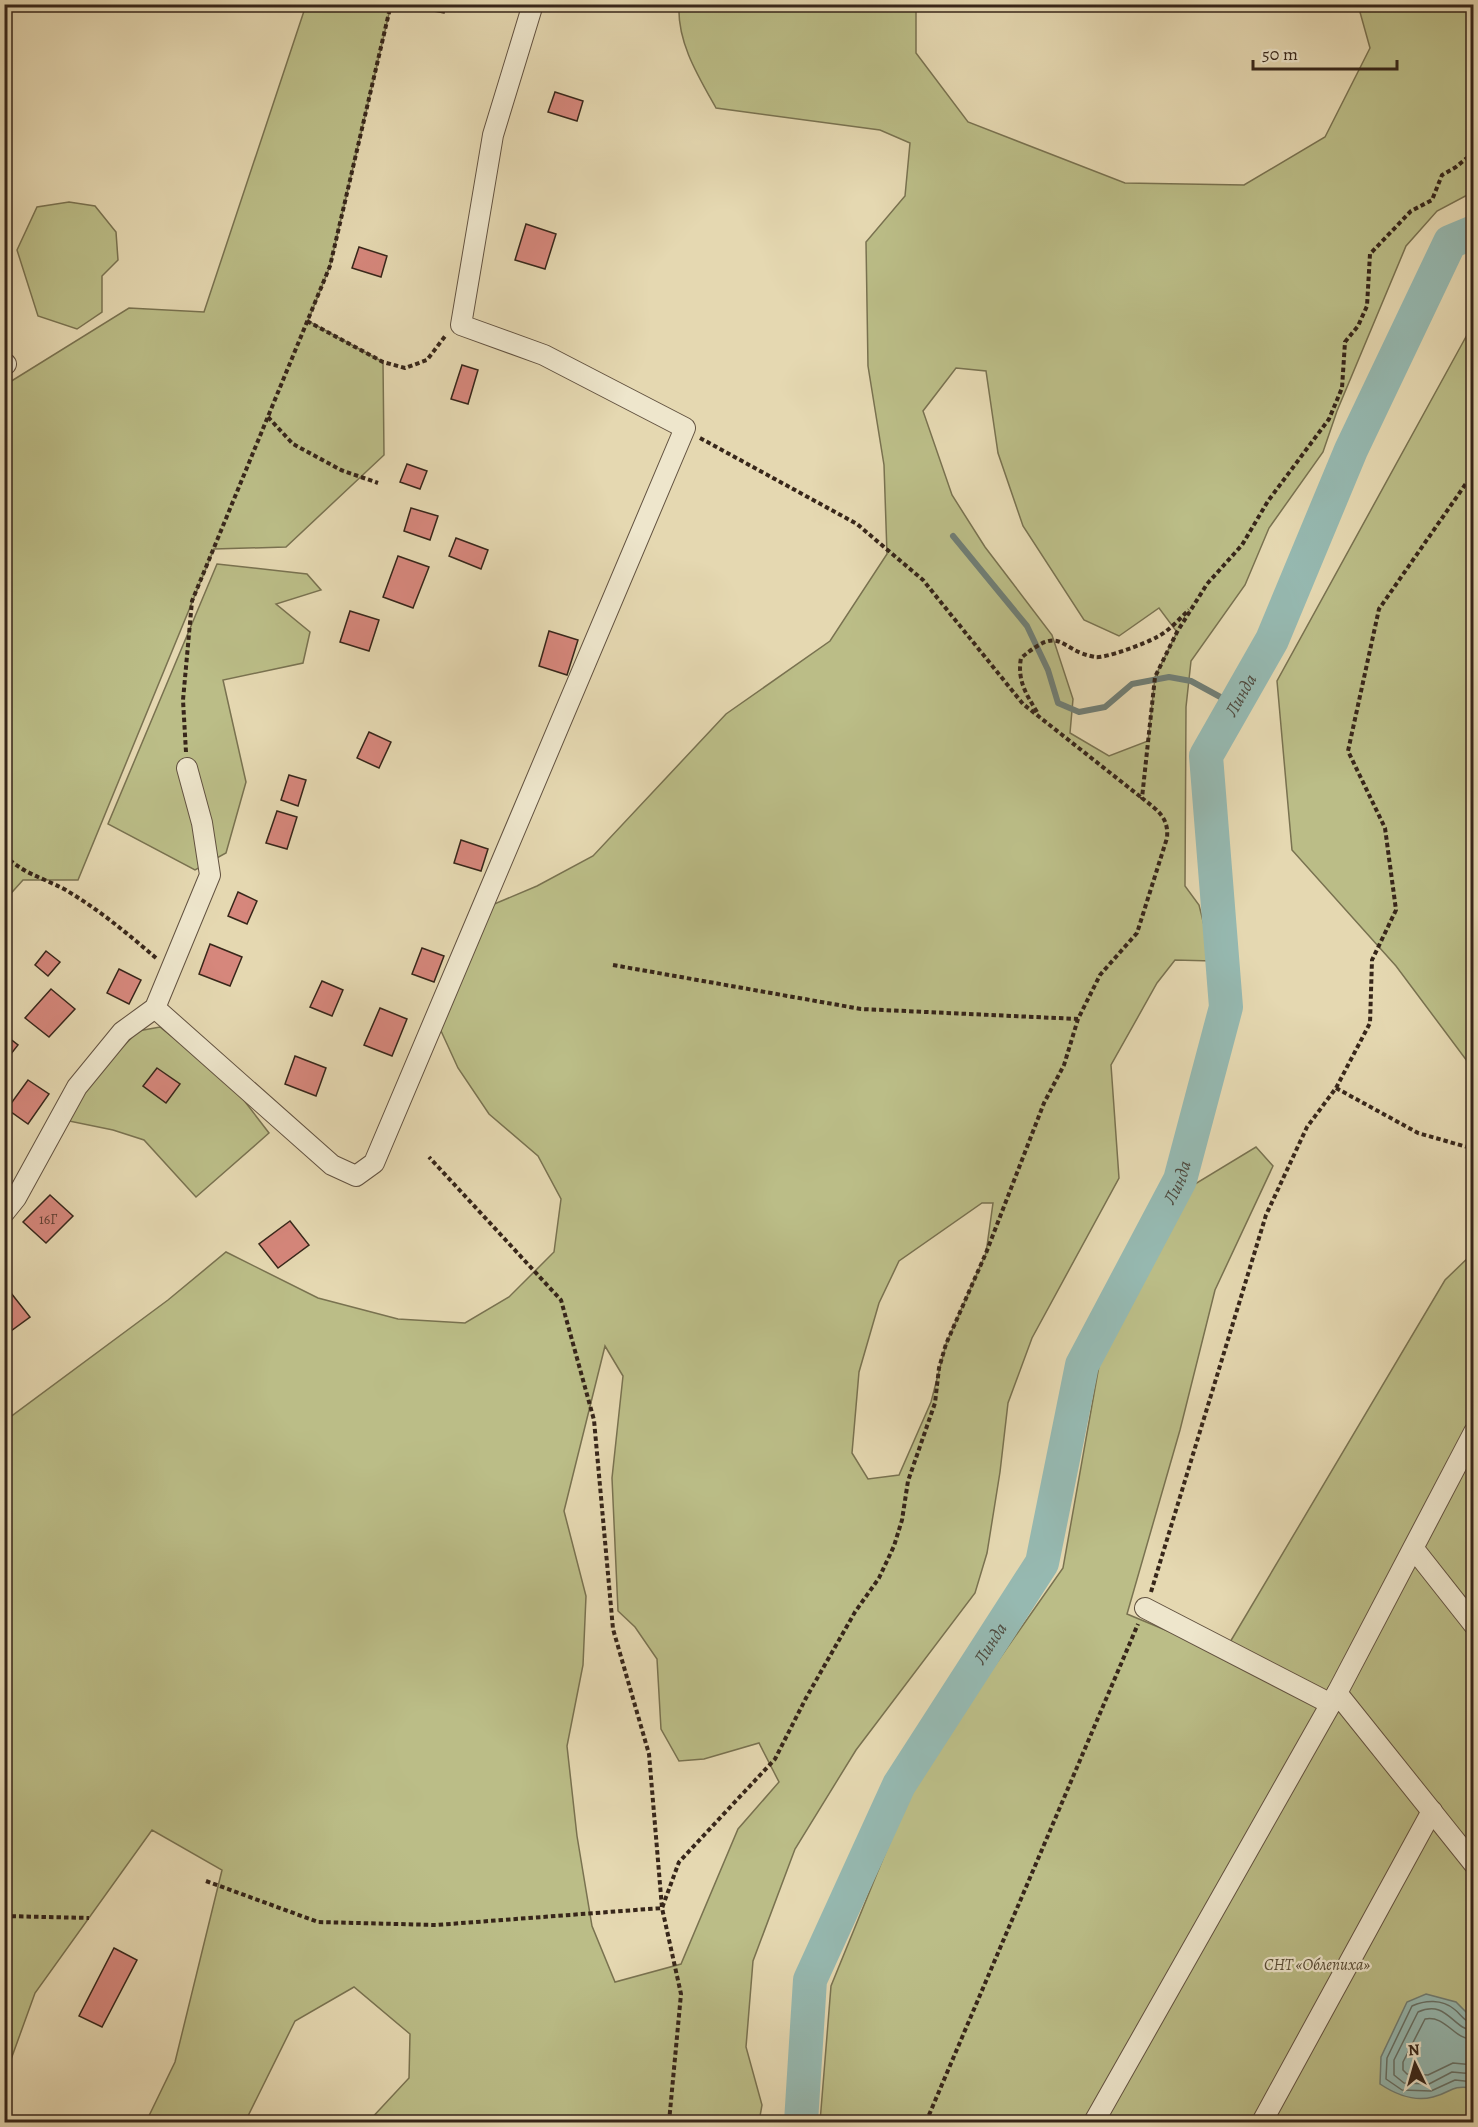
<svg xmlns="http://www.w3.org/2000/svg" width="1478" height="2127" font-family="Alegreya,serif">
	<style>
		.green { fill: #bbbd87; stroke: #797250; stroke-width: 1.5; fill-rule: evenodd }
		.water { fill: #96b9b1; stroke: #707e75; stroke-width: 1.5 }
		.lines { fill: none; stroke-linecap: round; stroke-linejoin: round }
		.shore { stroke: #667066; stroke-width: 1.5 }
		.stream { stroke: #707e75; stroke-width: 6 }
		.river { stroke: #96b9b1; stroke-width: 34 }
		.building { fill: #d6877c; stroke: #37261a; stroke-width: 1.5 }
		.minor-casing { stroke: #625240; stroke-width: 22 }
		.path { stroke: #37261a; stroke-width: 4; stroke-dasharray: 4.5 3; stroke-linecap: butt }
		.minor { stroke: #eee6cc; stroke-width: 20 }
		.labels { text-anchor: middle; stroke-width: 4.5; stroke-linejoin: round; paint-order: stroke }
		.number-label { font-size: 14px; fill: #5f3e32 }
		.park-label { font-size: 16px; font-style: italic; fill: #584c35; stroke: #eee6cc }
		.water-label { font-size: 18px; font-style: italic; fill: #4f4b40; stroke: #eee6cc }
	</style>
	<rect width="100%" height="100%" fill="#e5d8b1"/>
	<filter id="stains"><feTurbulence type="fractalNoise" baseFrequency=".00333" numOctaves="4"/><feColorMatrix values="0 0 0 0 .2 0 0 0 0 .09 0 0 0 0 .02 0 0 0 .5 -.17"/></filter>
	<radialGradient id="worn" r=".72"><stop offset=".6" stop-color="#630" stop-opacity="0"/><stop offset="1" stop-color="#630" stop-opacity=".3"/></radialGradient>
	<g class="green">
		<path d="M306,5H391L330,266L308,321L383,362L384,455L286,547L214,549L78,880H23L5,900V385L129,308L204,312Z"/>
		<path d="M679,5H916V53L968,122L1125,183L1244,185L1325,137L1370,48L1358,5H1473V192L1437,211L1406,246L1337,411L1323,452L1269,528L1245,585L1191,661L1186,707L1185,886L1199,905L1213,961L1175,960L1157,983L1111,1065L1119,1178L1032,1338L1008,1403L1000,1472L987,1553L975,1593L856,1750L795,1849L753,1961L746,2047L762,2105L759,2122H368L409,2078L410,2034L354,1987L295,2021L245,2122H146L175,2062L222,1870L152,1830L35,1993L5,2076V1421L168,1300L226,1252L318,1298L398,1319L465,1323L509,1297L554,1252L561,1199L538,1156L489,1114L458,1068L436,1020L480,910L537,886L593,856L726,714L830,641L887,554L884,465L868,366L866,242L905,196L910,143L880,130L716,108C698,76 677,42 679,5ZM956,368L986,371L998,453L1023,526L1084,620L1119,636L1159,608L1177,632L1155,677L1148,741L1109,756L1070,733L1073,699L1052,635L985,547L952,495L923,411ZM982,1203H993L986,1253L946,1344L931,1402L899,1475L868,1479L852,1453L859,1372L879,1303L899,1261ZM605,1346L623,1376L612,1478L618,1611L635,1627L657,1659L661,1729L679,1761L704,1759L759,1743L779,1782L738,1829L681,1964L615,1982L592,1926L577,1836L567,1746L583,1665L586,1596L564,1511Z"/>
		<path d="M69,202L95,206L116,232L118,260L102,276V312L77,329L38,316L17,250L37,207Z"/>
		<path d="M1473,324V1069L1396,966L1292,850L1277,681Z"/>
		<path d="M217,564L307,574L321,590L276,604L310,632L303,663L223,680L246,782L226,853L195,870L108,824Z"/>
		<path d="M160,1027L233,1086L269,1133L196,1197L144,1140L113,1130L69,1121L87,1084L138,1031Z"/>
		<path d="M1256,1147L1273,1166L1215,1290L1180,1430L1127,1614L1223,1654L1445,1280L1473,1253V2122H820L831,1986L916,1778L1063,1568L1100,1360L1190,1187Z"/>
	</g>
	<path class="water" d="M1426,1994L1456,2002L1473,2019V2088C1449,2085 1453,2092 1433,2097C1414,2102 1395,2094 1380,2084L1381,2057L1407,2002Z"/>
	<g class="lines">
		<g class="shore">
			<path d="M1474,2023C1464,2022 1461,2014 1454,2009C1442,1999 1425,2000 1412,2006L1387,2058L1386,2079L1402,2090L1431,2091L1455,2080L1474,2082"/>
			<path d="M1474,2031C1452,2029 1447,1999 1418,2012L1394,2060V2075L1404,2083L1429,2084L1452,2072L1474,2074"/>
			<path d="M1474,2040C1453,2039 1446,2015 1425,2019L1403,2062V2070L1407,2074L1428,2075L1453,2063L1474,2065"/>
		</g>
		<path class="stream" d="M953,536L1027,626L1048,670L1058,703L1079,712L1105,707L1132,684L1169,677L1191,681L1235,705"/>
		<path class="river" id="s1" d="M801,2122L810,1980L899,1785L1042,1563L1082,1365L1180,1180L1226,1007L1206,756L1272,640L1351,450L1450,242L1474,232"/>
	</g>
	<g class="building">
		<path d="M428,4H446L444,13L427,10Z"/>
		<path d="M555,92L583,101L577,121L548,112Z"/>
		<path d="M526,224L556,234L545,269L515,260Z"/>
		<path d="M359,247L387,256L381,277L352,268Z"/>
		<path d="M462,365L478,370L468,404L451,399Z"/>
		<path d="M407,464L427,471L420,489L400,482Z"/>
		<path d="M411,508L438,516L430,540L404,531Z"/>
		<path d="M456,538L488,550L481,569L449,556Z"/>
		<path d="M398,556L429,567L413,608L383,597Z"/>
		<path d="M350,611L379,620L369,651L340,642Z"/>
		<path d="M549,631L578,640L567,675L539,666Z"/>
		<path d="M369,732L391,742L379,768L357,758Z"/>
		<path d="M289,775L306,780L298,806L281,800Z"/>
		<path d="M277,811L297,817L287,849L266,843Z"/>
		<path d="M461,840L488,849L481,871L454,863Z"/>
		<path d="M238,892L257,901L247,924L228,916Z"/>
		<path d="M210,944L242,957L230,986L199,974Z"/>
		<path d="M422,948L444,956L434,982L412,974Z"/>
		<path d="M46,951L60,962L48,976L35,965Z"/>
		<path d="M119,969L141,980L129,1004L107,993Z"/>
		<path d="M322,981L343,990L332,1016L310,1007Z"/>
		<path d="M51,989L75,1009L49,1037L25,1018Z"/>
		<path d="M380,1008L407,1019L392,1056L364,1045Z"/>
		<path d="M4,1034L18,1045L7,1059L4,1057Z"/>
		<path d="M295,1056L326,1068L316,1096L285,1084Z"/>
		<path d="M157,1068L180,1084L166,1103L143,1086Z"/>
		<path d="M28,1080L49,1094L28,1124L7,1109Z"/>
		<path d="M50,1195L73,1216L46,1243L23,1222Z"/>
		<path d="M290,1221L309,1245L278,1268L259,1244Z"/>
		<path d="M11,1293L30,1317L4,1336V1297Z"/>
		<path d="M114,1948L137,1960L102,2027L79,2016Z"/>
	</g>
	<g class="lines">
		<g class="minor-casing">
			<g id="minor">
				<path d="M4,365L6,364"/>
				<path d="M155,1008L332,1165L356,1176L374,1163L685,428L544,355L461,325L493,135L533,4"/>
				<path d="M4,1213L16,1198L77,1087L122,1032L155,1008L210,875L202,823L187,768"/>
				<path d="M1414,1549L1474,1625"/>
				<path d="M1145,1608L1331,1704"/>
				<path d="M1337,1693L1474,1432"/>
				<path d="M1094,2122L1337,1693L1474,1864"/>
				<path d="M1262,2122L1432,1811"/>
			</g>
		</g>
		<g class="path">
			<path d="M307,321L383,362L405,368L427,360L446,335"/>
			<path d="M268,417L293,444L341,470L378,483"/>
			<path d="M700,438L857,524L923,580L1023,704L1142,798"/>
			<path d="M1037,712C1026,694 1017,680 1021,658C1063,623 1057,650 1095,657C1104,659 1147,643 1157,637C1169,631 1179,619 1189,610"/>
			<path d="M186,752L183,700L192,601L330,266L391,4"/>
			<path d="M4,855C26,875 39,876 64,889C97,908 128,934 156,958"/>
			<path d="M613,965L861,1009L1078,1019"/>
			<path d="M1336,1088L1418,1133L1474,1149"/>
			<path d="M1151,1592L1266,1215L1307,1127L1336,1088L1370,1023L1372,960L1396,910L1385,828L1348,751L1379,609L1474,472"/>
			<path d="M206,1881L318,1922L436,1925L662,1908L649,1754L613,1629L594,1420L561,1300L429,1157"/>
			<path d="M4,1916L89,1918"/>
			<path d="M669,2122L681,1994L662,1908L679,1862L775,1759L806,1698L855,1612L879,1578L894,1546L902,1520L908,1481L935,1403L939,1368L946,1344L986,1253L1044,1103L1064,1065L1078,1019L1100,975L1137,933L1167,838C1169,817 1157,810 1142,798L1155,677L1177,632L1207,584L1242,545L1268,501L1329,419L1342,388L1345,342L1358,326L1367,306L1370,254L1411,211L1432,200L1442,175L1456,167L1474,152"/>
			<path d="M926,2122L1138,1624"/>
		</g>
		<use href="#minor" class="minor"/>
	</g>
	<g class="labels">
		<g class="number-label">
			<text x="48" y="1224">16Г</text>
		</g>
		<g class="park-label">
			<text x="1317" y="1970">СНТ «Облепиха»</text>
		</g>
		<g class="water-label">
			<text dy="6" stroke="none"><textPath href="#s1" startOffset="1533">Линда</textPath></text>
			<text dy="6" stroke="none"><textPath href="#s1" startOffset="1029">Линда</textPath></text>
			<text dy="6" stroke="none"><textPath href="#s1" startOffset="525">Линда</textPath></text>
		</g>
	</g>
	<rect width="1478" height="2127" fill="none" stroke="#e5d8b1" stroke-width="24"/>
	<rect x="6" y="6" width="1466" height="2115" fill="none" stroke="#37261a" stroke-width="3"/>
	<rect x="12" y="12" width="1454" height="2103" fill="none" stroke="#37261a" stroke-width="1.5"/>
	<g transform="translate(1415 2064) rotate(355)" stroke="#eee6cc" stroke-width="4.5" paint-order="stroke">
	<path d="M0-4.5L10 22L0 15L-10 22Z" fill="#37261a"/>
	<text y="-9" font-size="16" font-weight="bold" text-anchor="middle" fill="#37261a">N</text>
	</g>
	<path d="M1253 60v9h144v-9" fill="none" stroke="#37261a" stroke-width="3"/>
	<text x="1262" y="60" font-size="18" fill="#37261a" stroke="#eee6cc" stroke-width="4.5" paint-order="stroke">50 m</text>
	<rect width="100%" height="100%" filter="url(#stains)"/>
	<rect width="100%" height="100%" fill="url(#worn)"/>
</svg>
